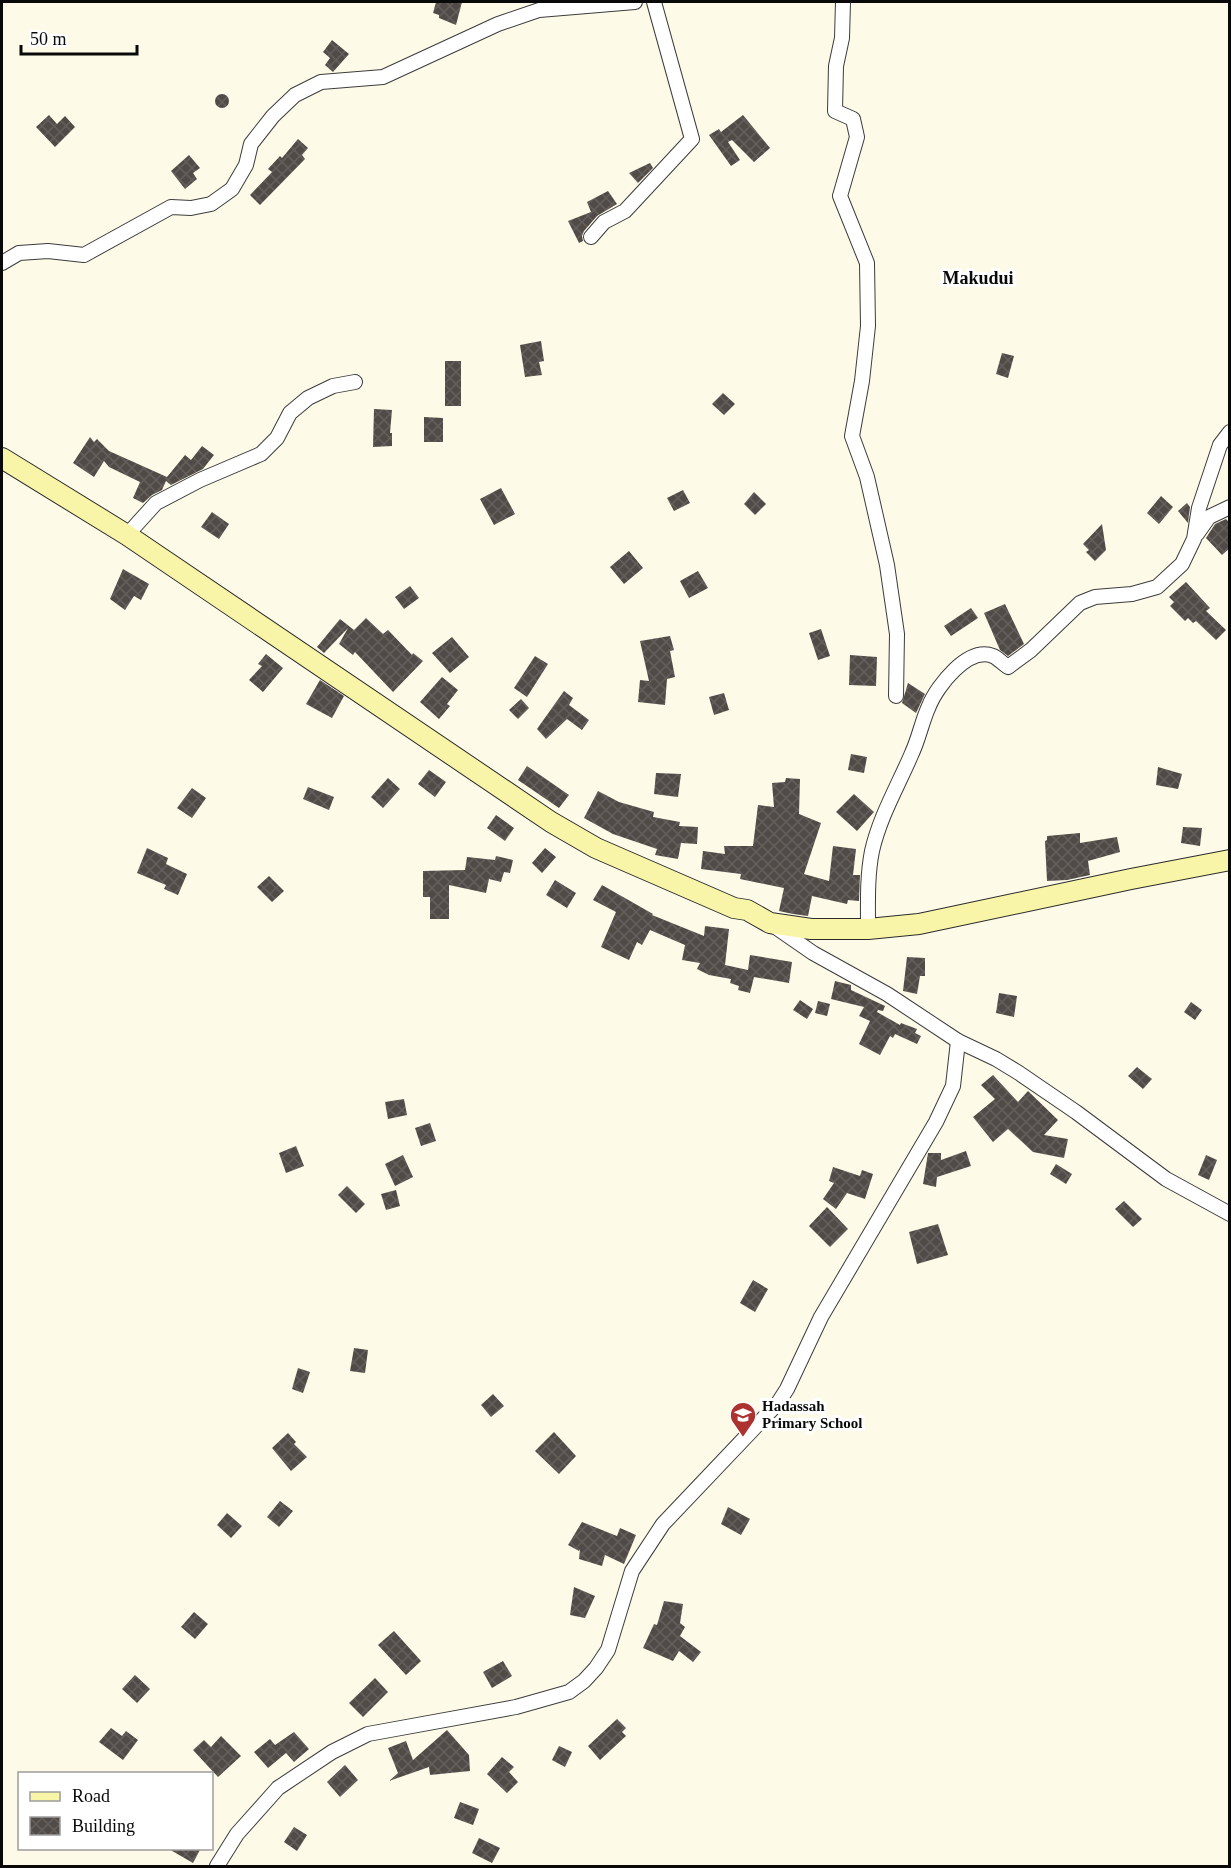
<svg xmlns="http://www.w3.org/2000/svg" width="1231" height="1868" font-family="Georgia,serif">
	<style>
		.building { fill: url(#building-cross-hatch) }
		.lines { fill: none; stroke-linecap: round; stroke-linejoin: round }
		.street-casing { stroke: #3c3c3c; stroke-width: 16 }
		.secondary-casing { stroke: #2b2b2b; stroke-width: 22 }
		.street { stroke: #fff; stroke-width: 14 }
		.secondary { stroke: #f8f4a8; stroke-width: 20 }
		.labels { text-anchor: middle; stroke-width: 6; stroke-linejoin: round; paint-order: stroke }
		.poi-label { font-size: 15px; font-weight: bold; fill: #090909; stroke: #fff; text-anchor: start }
		.quarter-label { font-size: 18px; font-weight: bold; fill: #090909; stroke: #fff }
	</style>
	<defs>
		<pattern id="building-cross-hatch" width="8" height="8" patternUnits="userSpaceOnUse" patternTransform="scale(1.5)"><rect width="8" height="8" fill="#514b47"/><path d="M0 0l8 8M0 8l8-8" fill="none" stroke="#65605d"/></pattern>
	</defs>
	<rect width="100%" height="100%" fill="#fdfae8"/>
	<g class="building">
		<path d="M436,2H462L456,25L439,18V15L433,13Z"/>
		<path d="M332,40L349,54L333,72L325,65L330,58L323,52Z"/>
		<circle cx="222" cy="101" r="7"/>
		<path d="M49,115L57,124L65,116L75,127L55,147L36,127Z"/>
		<path d="M743,115L770,148L754,162L732,140L728,142L740,160L731,166L709,135L719,129L721,132Z"/>
		<path d="M298,139L308,148L302,155L305,159L260,205L250,195L272,172L268,169L280,156L282,158Z"/>
		<path d="M189,155L200,168L193,173L197,179L185,189L171,171Z"/>
		<path d="M650,163L653,168L638,183L629,173Z"/>
		<path d="M608,191L617,204L597,216L584,231L582,236L583,241L579,243L568,221L591,212L587,202Z"/>
		<path d="M541,341L544,361L539,362L542,375L525,377L520,345Z"/>
		<path d="M1002,353L1014,356L1008,378L996,374Z"/>
		<rect x="445" y="361" width="16" height="45"/>
		<path d="M723,393L735,404L724,415L712,404Z"/>
		<path d="M374,409L392,410L390,433H392V446L373,447Z"/>
		<path d="M424,417L443,418V442H424Z"/>
		<path d="M90,437L94,442L97,439L109,451L167,477L185,455L191,460L202,446L214,455L203,469L171,485L166,481L162,490L152,495L143,503L133,498L140,482L109,467L104,461L94,477L73,463Z"/>
		<path d="M501,488L515,514L494,525L480,499Z"/>
		<path d="M683,490L690,503L674,511L667,498Z"/>
		<path d="M754,492L766,504L755,515L744,504Z"/>
		<path d="M1161,496L1173,507L1159,524L1147,513Z"/>
		<path d="M1187,503L1190,507L1188,523L1178,511Z"/>
		<path d="M212,512L229,524L219,539L201,527Z"/>
		<path d="M1226,519L1230,523V548L1222,555L1206,538L1215,524Z"/>
		<path d="M1102,524L1106,550L1095,561L1086,552L1089,550L1083,544Z"/>
		<path d="M629,551L643,568L624,584L610,567Z"/>
		<path d="M123,569L149,584L141,600L134,596L125,610L110,599Z"/>
		<path d="M698,571L708,588L689,598L680,581Z"/>
		<path d="M1186,582L1210,608L1206,611L1226,630L1216,640L1196,621L1193,623L1188,618L1185,621L1170,606L1174,602L1169,597Z"/>
		<path d="M410,586L419,598L404,609L395,597Z"/>
		<path d="M1005,604L1024,644L1008,656L1000,650L984,613Z"/>
		<path d="M971,608L978,618L951,636L944,626Z"/>
		<path d="M366,618L383,634L388,630L412,655L413,653L423,661L393,692L355,652L353,655L339,644L348,628L324,653L317,647L340,619L354,630Z"/>
		<path d="M821,629L830,656L818,660L809,633Z"/>
		<path d="M670,636L674,650L670,651L675,677L667,679L665,705L638,702L640,680L649,681L640,641Z"/>
		<path d="M452,637L469,657L450,673L432,653Z"/>
		<path d="M266,654L283,668L263,692L249,680L262,666L258,664Z"/>
		<path d="M850,655L877,657L876,686L849,685Z"/>
		<path d="M535,656L548,664L527,697L514,688Z"/>
		<path d="M442,677L458,690L447,704L450,706L439,719L420,702Z"/>
		<path d="M320,680L344,696L332,718L306,704Z"/>
		<path d="M908,683L925,694L916,713L902,703Z"/>
		<path d="M564,691L573,698L569,705L589,720L582,730L567,719L546,739L537,729Z"/>
		<path d="M724,693L729,710L714,715L709,697Z"/>
		<path d="M521,699L529,708L518,719L509,710Z"/>
		<path d="M851,754L867,757L864,773L848,770Z"/>
		<path d="M527,766L569,795L559,808L518,780Z"/>
		<path d="M1158,767L1182,774L1178,789L1156,785Z"/>
		<path d="M429,770L446,782L435,797L418,784Z"/>
		<path d="M656,773L681,774L678,797L654,794Z"/>
		<path d="M388,778L400,789L383,808L371,797Z"/>
		<path d="M786,778L800,779L799,814L821,823L804,874L829,881L833,846L856,849L853,875H860L859,901L848,900L847,904L812,896L808,916L793,914L779,911L784,888L740,879L741,874L701,869L703,851L725,854L724,846H753L758,805L774,807L772,783L785,782Z"/>
		<path d="M308,787L334,797L329,810L303,799Z"/>
		<path d="M192,788L206,798L192,818L177,808Z"/>
		<path d="M598,791L619,802L654,812L653,817L680,822L679,826L698,827L697,844L681,843L678,859L655,855L657,849L613,834L584,818Z"/>
		<path d="M854,794L874,812L857,831L836,812Z"/>
		<path d="M496,815L514,828L505,841L487,828Z"/>
		<path d="M1183,827L1202,828L1200,846L1181,843Z"/>
		<path d="M1080,833V843L1117,837L1120,852L1088,861L1090,875L1067,880L1047,881L1045,841L1047,840V836Z"/>
		<path d="M147,848L168,858L166,864L187,874L178,895L164,889L166,885L137,873Z"/>
		<path d="M545,848L556,857L542,873L532,863Z"/>
		<path d="M496,856L513,860L510,873L504,872L501,882L489,879L486,893L449,885V919H430V897H423V871L465,870L467,857L495,860Z"/>
		<path d="M269,876L284,891L272,902L257,887Z"/>
		<path d="M555,880L576,893L567,908L546,895Z"/>
		<path d="M602,885L653,914L652,915L704,936L705,926L729,929L725,965L748,970L750,955L792,962L789,983L754,977L750,993L738,990L739,986L730,983L731,979L709,975L697,969L700,963L682,960L685,945L650,930L642,945L637,942L629,960L601,947L616,912L593,900Z"/>
		<path d="M907,957L925,958V976H920L917,994L903,991Z"/>
		<path d="M835,981L851,985V990L885,1006L883,1011L878,1010L877,1012L900,1025L901,1023L917,1029L915,1033L921,1036L917,1044L895,1034L893,1038L890,1036L880,1055L859,1044L870,1021L859,1016L864,1007L831,999Z"/>
		<path d="M999,993L1017,996L1014,1017L996,1013Z"/>
		<path d="M800,1000L813,1009L807,1019L793,1010Z"/>
		<path d="M818,1001L830,1004L827,1016L815,1013Z"/>
		<path d="M1191,1002L1202,1010L1195,1020L1184,1012Z"/>
		<path d="M1137,1067L1152,1079L1143,1089L1128,1076Z"/>
		<path d="M993,1075L1018,1102L1028,1091L1058,1120L1044,1135L1068,1139L1064,1158L1033,1152L1008,1129L993,1142L973,1117L995,1099L981,1085Z"/>
		<path d="M404,1099L407,1115L388,1119L385,1102Z"/>
		<path d="M430,1123L436,1141L421,1146L415,1128Z"/>
		<path d="M296,1146L304,1166L286,1173L279,1153Z"/>
		<path d="M966,1151L971,1166L937,1177L936,1187L923,1184L928,1153H941V1160Z"/>
		<path d="M403,1155L413,1177L395,1186L385,1164Z"/>
		<path d="M1206,1155L1217,1160L1209,1180L1198,1175Z"/>
		<path d="M1056,1164L1072,1174L1066,1184L1050,1174Z"/>
		<path d="M833,1167L860,1176L862,1170L873,1174L865,1199L847,1193L836,1209L823,1199L834,1183L829,1181Z"/>
		<path d="M347,1186L365,1204L356,1213L338,1195Z"/>
		<path d="M396,1190L400,1206L386,1210L381,1194Z"/>
		<path d="M1124,1201L1142,1219L1133,1227L1115,1209Z"/>
		<path d="M827,1207L848,1229L830,1247L809,1226Z"/>
		<path d="M938,1224L948,1255L917,1264L909,1232Z"/>
		<path d="M753,1280L768,1289L755,1312L740,1303Z"/>
		<path d="M354,1348L368,1350L365,1373L350,1371Z"/>
		<path d="M298,1368L310,1372L303,1393L292,1389Z"/>
		<path d="M493,1394L504,1406L491,1417L481,1405Z"/>
		<path d="M554,1432L576,1456L559,1474L535,1451Z"/>
		<path d="M288,1433L296,1442L294,1444L307,1457L291,1471L272,1448Z"/>
		<path d="M280,1501L293,1511L279,1527L267,1517Z"/>
		<path d="M728,1507L750,1519L741,1535L721,1524Z"/>
		<path d="M227,1513L242,1526L231,1538L217,1525Z"/>
		<path d="M582,1522L617,1536L620,1528L636,1535L624,1564L605,1555L602,1566L579,1559L580,1549L579,1551L568,1545Z"/>
		<path d="M574,1587L595,1596L585,1618L570,1615Z"/>
		<path d="M664,1601L683,1604L680,1623L685,1627L680,1636L701,1652L693,1662L679,1651L673,1661L643,1648L654,1624L657,1625Z"/>
		<path d="M194,1612L208,1624L195,1639L181,1627Z"/>
		<path d="M394,1631L421,1661L406,1675L378,1645Z"/>
		<path d="M503,1661L512,1676L492,1688L483,1672Z"/>
		<path d="M135,1675L150,1689L137,1703L122,1689Z"/>
		<path d="M375,1678L388,1692L363,1717L349,1703Z"/>
		<path d="M617,1719L626,1728L622,1732L626,1736L600,1760L588,1746Z"/>
		<path d="M111,1728L122,1736L126,1731L138,1740L123,1760L99,1742Z"/>
		<path d="M447,1730L469,1755L470,1771L430,1775L429,1767L389,1781L398,1773L388,1748L406,1741L413,1760Z"/>
		<path d="M294,1732L309,1749L294,1762L286,1753L268,1768L254,1752L270,1739L275,1745Z"/>
		<path d="M221,1736L241,1756L218,1777L193,1750L204,1740L211,1747Z"/>
		<path d="M559,1746L572,1752L565,1767L552,1760Z"/>
		<path d="M502,1757L514,1767L509,1772L518,1782L507,1793L487,1774Z"/>
		<path d="M345,1765L358,1780L340,1797L327,1782Z"/>
		<path d="M460,1802L479,1809L473,1825L454,1818Z"/>
		<path d="M294,1827L307,1835L297,1851L284,1842Z"/>
		<path d="M479,1838L500,1848L492,1863L472,1853Z"/>
		<path d="M167,1848H201L193,1863Z"/>
	</g>
	<g class="lines">
		<g class="street-casing">
			<g id="street">
				<path d="M843,2L842,38L836,66L835,111L853,119L857,137L840,196L867,263L868,326L862,381L852,436L867,477L887,565L897,634L896,696"/>
				<path d="M591,237L604,222L625,211L692,139L654,2"/>
				<path d="M2,263L19,253L48,251L84,255L171,207L191,208L211,204L232,189L246,165L251,144L273,116L295,95L321,82L383,77L498,24L539,10L635,2"/>
				<path d="M1197,534L1209,517L1230,507"/>
				<path d="M127,535L156,503L200,480L261,454L277,438L290,413L308,398L333,386L355,382"/>
				<path d="M774,926L813,953L887,994L958,1041L996,1059L1019,1073L1076,1112L1166,1179L1230,1214"/>
				<path d="M868,929C868,903 867,876 872,851C880,816 898,786 912,753C919,738 922,721 929,706C937,686 968,646 993,656C998,658 1003,664 1008,667L1031,650L1080,603L1095,597L1132,594L1157,587L1182,564L1194,539L1199,508L1220,445L1230,432"/>
				<path d="M217,1866L237,1834L278,1788L332,1752L368,1734L516,1707L569,1692L584,1681L596,1668L608,1650L632,1571L663,1524L778,1403L787,1389L821,1317L936,1122L953,1086L958,1041"/>
			</g>
		</g>
		<g class="secondary-casing">
			<path id="secondary" d="M2,458L127,535L551,822L596,848L734,908L747,910L770,923L811,929H868L919,924L1131,879L1230,860"/>
		</g>
		<use href="#street" class="street"/>
		<use href="#secondary" class="secondary"/>
	</g>
	<defs>
		<g id="school-pin" transform="scale(1.35)"><path d="M0 17L-7.5 6A9.5 9.5 0 1 1 7.5 6Z" fill="#ac312f" stroke="#fff"/><path d="M0-5L7-2L0 1L-7-2ZM-4 1L0 2.5L4 1V4Q0 6-4 4Z" fill="#fff"/></g>
	</defs>
	<g fill-rule="evenodd">
		<use href="#school-pin" x="743" y="1415"/>
	</g>
	<g class="labels">
		<g class="poi-label">
			<text x="762" y="1411">Hadassah<tspan x="762" dy="17">Primary School</tspan></text>
		</g>
		<g class="quarter-label">
			<text x="978" y="284">Makudui</text>
		</g>
	</g>
	<rect width="1231" height="1868" fill="none" stroke="#090909" stroke-width="6"/>
	<rect x="18" y="1772" width="195" height="78" fill="#ffffff" stroke="#9d9d9d" stroke-width="1.5"/>
	<rect x="30" y="1792" width="30" height="9" fill="#f8f4a8" stroke="#9d9d9d" stroke-width="1.5"/>
	<text x="72" y="1802" font-size="18" fill="#090909">Road</text>
	<rect x="30" y="1817" width="30" height="18" fill="url(#building-cross-hatch)" stroke="#9d9d9d" stroke-width="1.5"/>
	<text x="72" y="1832" font-size="18" fill="#090909">Building</text>
	<path d="M21 45v9h116v-9" fill="none" stroke="#090909" stroke-width="3"/>
	<text x="30" y="45" font-size="18" fill="#090909" stroke="#ffffff" stroke-width="4.5" paint-order="stroke">50 m</text>
</svg>
